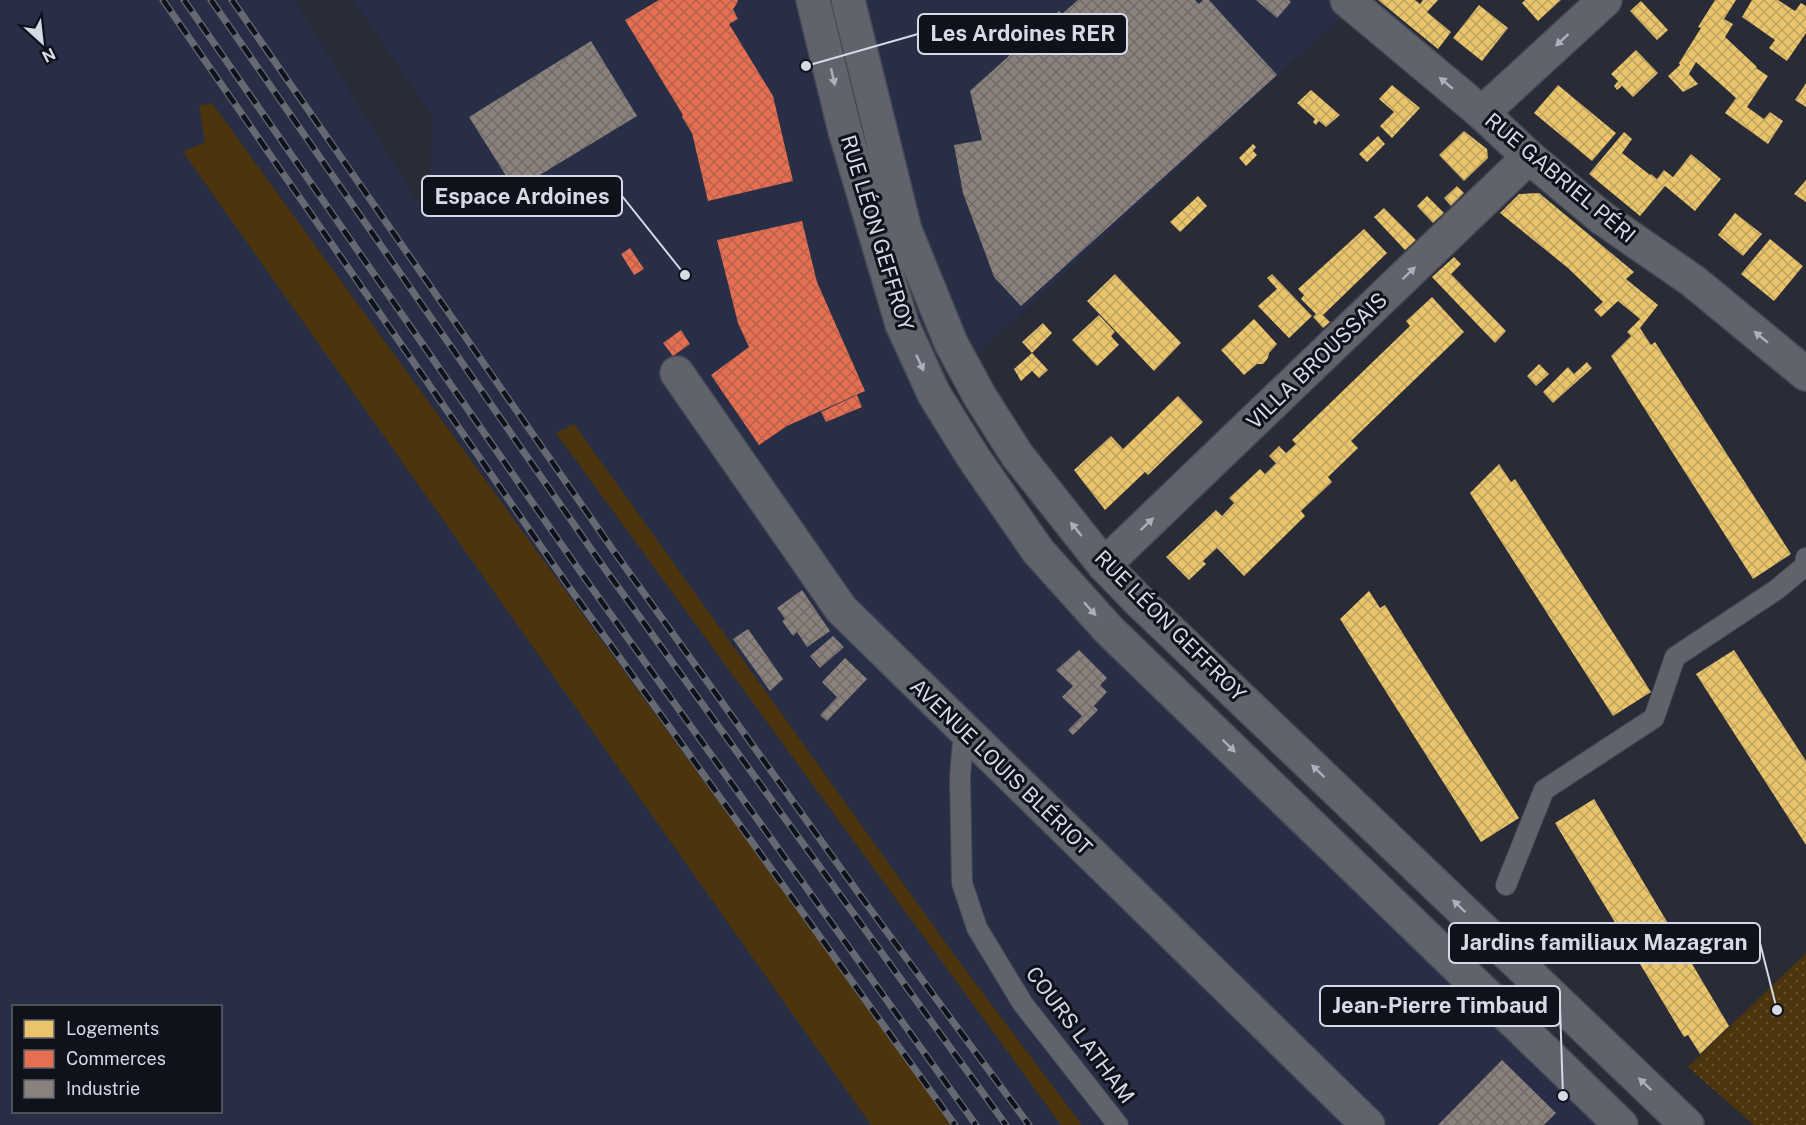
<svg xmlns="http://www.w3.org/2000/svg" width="1806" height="1125" font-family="'Public Sans',sans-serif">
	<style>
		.built { fill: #272e46; fill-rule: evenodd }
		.green { fill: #4c340c }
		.garden { fill: url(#garden-dots) }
		.homes { fill: url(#homes-cross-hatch) }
		.shops { fill: url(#shops-cross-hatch) }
		.industry { fill: url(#industry-cross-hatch) }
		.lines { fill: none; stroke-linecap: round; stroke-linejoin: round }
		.lane-casing { stroke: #454852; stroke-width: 22 }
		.street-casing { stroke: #454852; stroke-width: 36 }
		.secondary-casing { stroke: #454852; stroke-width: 36 }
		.lane { stroke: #60636c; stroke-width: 20 }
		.street { stroke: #60636c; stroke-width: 33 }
		.secondary { stroke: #60636c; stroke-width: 33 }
		.rail-casing { stroke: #666872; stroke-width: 7 }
		.rail { stroke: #0f121b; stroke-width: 4.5; stroke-dasharray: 14; stroke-linecap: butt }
		.oneway { fill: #acb0bc }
		.labels { text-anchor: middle; stroke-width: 6; stroke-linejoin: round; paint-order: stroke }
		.street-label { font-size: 21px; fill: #d5dae7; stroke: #0f121b }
		.leader { fill: none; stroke: #d5dae7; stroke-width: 2 }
		.callout-dot { fill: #d5dae7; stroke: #0f121b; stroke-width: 2 }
		.callout { fill: #0f121b; stroke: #d5dae7; stroke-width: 2 }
		.callout-label { font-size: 22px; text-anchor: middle; font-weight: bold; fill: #d5dae7 }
	</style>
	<defs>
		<pattern id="garden-dots" width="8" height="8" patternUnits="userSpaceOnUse" patternTransform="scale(1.5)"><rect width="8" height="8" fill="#4c340c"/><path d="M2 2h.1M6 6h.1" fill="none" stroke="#65512f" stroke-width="1.8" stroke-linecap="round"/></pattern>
		<pattern id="homes-cross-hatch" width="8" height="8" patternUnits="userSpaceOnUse" patternTransform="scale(1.5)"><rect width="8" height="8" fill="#e9c46a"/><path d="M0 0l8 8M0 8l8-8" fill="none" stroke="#bfa361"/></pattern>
		<pattern id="shops-cross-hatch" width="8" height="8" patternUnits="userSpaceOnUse" patternTransform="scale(1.5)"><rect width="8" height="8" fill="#e76f51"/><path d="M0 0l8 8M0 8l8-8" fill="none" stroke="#b5614d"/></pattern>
		<pattern id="industry-cross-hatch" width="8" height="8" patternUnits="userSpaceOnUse" patternTransform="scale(1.5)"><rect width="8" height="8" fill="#8a817c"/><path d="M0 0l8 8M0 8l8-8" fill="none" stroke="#706b69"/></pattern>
	</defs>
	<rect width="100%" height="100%" fill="#292c36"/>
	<path class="built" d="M0,0H295L429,221L432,116L353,0H1347L1353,6L934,394L1038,551L1620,1125H0ZM14,1006H220V1112H14Z"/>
	<g class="green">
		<path d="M212,103L953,1125H871L183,152L205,142L199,106Z"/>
		<path d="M574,424L958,960L1082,1125H1061L556,433Z"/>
	</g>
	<path class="garden" d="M1806,953V1125H1754L1688,1067Z"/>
	<g class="homes">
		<path d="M1378,0H1415L1420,4L1423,0H1438L1427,12L1451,32L1438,49Z"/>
		<path d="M1525,0H1561L1538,21L1522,3Z"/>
		<path d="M1715,0H1736L1724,19L1733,24L1725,37L1757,67L1756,68L1768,76L1747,107L1764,119L1770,112L1783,121L1768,144L1725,113L1736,98L1696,62L1689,74L1698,84L1683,92L1668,76L1680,65L1679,63L1701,28L1698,27Z"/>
		<path d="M1752,0H1778L1795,11L1801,3L1806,6V33L1787,61L1769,48L1775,40L1742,17Z"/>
		<path d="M1641,1L1668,30L1657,40L1630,11Z"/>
		<path d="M1479,5L1508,28L1482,61L1453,38Z"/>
		<path d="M1636,50L1658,73L1633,97L1622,86L1617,90L1614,86L1618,81L1611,74Z"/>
		<path d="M1806,83V107L1795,100Z"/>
		<path d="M1392,85L1420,108L1392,138L1380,126L1394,112L1379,99Z"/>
		<path d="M1558,85L1616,133L1592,161L1534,113Z"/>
		<path d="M1311,90L1340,115L1326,127L1319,121L1316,125L1313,122L1315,119L1297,103Z"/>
		<path d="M1464,131L1487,149L1488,158L1464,181L1439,155Z"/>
		<path d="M1624,132L1632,139L1622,153L1650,175L1651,174L1657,179L1664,170L1673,177L1691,154L1721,179L1695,211L1665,186L1640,216L1589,174Z"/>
		<path d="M1378,136L1385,144L1367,162L1359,154Z"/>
		<path d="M1253,144L1256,147L1253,151L1257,155L1246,166L1239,158Z"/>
		<path d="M1806,180V202L1794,194Z"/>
		<path d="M1457,186L1464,193L1451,206L1444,198Z"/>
		<path d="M1539,193L1634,272L1626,279L1658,305L1640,328L1651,345L1655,342L1791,554L1753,579L1611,356L1631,336L1627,332L1640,319L1618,301L1601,317L1594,310L1603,302L1568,268L1500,213L1519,194Z"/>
		<path d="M1198,196L1207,206L1180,232L1170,222Z"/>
		<path d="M1427,196L1444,213L1433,223L1417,206Z"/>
		<path d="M1384,208L1416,240L1405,250L1374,217Z"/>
		<path d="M1735,213L1762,234L1743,256L1718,235Z"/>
		<path d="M1364,229L1387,253L1323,315L1330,322L1323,328L1313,317L1316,314L1301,299L1304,295L1298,289Z"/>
		<path d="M1770,239L1803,266L1774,301L1741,274Z"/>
		<path d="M1454,257L1461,264L1451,274L1506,331L1495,343L1432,277Z"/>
		<path d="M1115,274L1181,343L1154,371L1087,301Z"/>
		<path d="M1272,274L1312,316L1289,338L1258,306L1277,289L1267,278Z"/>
		<path d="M1432,297L1464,332L1351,441L1358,448L1328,477L1332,482L1301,511L1305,516L1244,576L1217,548L1203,561L1206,564L1189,580L1166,557L1216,510L1222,516L1234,503L1229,498L1260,469L1265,474L1276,463L1269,456L1279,446L1286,453L1296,444L1292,440L1410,326L1406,321Z"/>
		<path d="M1099,315L1115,332L1111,336L1119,345L1097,366L1072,340Z"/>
		<path d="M1254,319L1277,344L1269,353L1268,358L1263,364H1257L1244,375L1221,350Z"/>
		<path d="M1043,323L1052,333L1032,353L1022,342Z"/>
		<path d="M1032,353L1048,370L1039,378L1032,371L1021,381L1014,369Z"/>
		<path d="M1587,362L1592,368L1553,403L1543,392L1568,367L1574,374Z"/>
		<path d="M1539,364L1549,374L1536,386L1527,376Z"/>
		<path d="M1178,396L1203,422L1148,475L1145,472L1105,510L1074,470L1111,436L1123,449Z"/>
		<path d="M1499,464L1511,482L1515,479L1651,692L1613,716L1470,493Z"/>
		<path d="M1369,591L1380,608L1385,605L1519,818L1481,842L1340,619Z"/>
		<path d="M1734,650L1806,761V845L1696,674Z"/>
		<path d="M1594,799L1729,1026L1700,1054L1688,1035L1684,1037L1555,823Z"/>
	</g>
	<g class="shops">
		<path d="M659,0H738L736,5L733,9L738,19L729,24L773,96L793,181L708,201L692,133L682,117L683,115L625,20Z"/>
		<path d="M802,221L817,282L865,391L787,426L759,445L711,375L749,347L738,323L717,240Z"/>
		<path d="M630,248L644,269L634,275L621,254Z"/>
		<path d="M681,330L690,344L673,356L663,343Z"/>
		<path d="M857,395L862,407L826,422L821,412Z"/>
	</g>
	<g class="industry">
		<path d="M1078,0H1195L1199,4L1203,0H1209L1277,75L1021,306L994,277L963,193L954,145L982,140L970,91L1059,11L1062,14Z"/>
		<path d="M1256,0H1289L1291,2L1277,18Z"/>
		<path d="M591,41L637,116L515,190L469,117Z"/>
		<path d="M802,590L830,631L807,647L797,632L793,636L782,621L785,619L777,608Z"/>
		<path d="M748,629L783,679L770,691L733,639Z"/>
		<path d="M833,636L844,647L820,668L810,656Z"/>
		<path d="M1079,650L1107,678L1100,685L1107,692L1094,706L1098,710L1073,735L1068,730L1082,716L1062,697L1073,686L1056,670Z"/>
		<path d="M845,658L867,679L827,721L820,715L837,697L822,682Z"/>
		<path d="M1502,1060L1556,1113L1544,1125H1438Z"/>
	</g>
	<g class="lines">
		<g class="lane-casing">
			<g id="lane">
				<path d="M964,731L960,776L962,883L977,928L1023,1004L1118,1125"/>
				<path d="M1506,885L1544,790L1654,718L1675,657L1776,590L1805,566L1806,558"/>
			</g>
		</g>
		<g class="street-casing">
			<g id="street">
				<path d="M1347,0L1482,113L1529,157L1602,218L1693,281L1806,374"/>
				<path d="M1482,113L1605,0"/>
				<path d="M677,373L841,609L1368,1125"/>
				<path d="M1104,565L1529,157"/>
			</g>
		</g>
		<g class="secondary-casing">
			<g id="secondary">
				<path d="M813,0L845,131L902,324L934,394L973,457L1038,551L1109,630L1621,1125"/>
				<path d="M848,0L905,230L951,343L979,395L1017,455L1104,565L1139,601L1687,1125"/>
			</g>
		</g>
		<use href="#lane" class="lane"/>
		<use href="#street" class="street"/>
		<use href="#secondary" class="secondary"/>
		<g class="rail-casing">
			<g id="rail">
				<path d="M163,0L569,587L955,1125"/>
				<path d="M184,0L584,577L976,1125"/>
				<path d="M211,0L600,562L1006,1125"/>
				<path d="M232,0L613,550L862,898L1029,1125"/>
			</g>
		</g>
		<use href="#rail" class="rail"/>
	</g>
	<defs><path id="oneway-solid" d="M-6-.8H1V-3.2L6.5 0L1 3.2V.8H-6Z" transform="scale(1.5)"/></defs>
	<g class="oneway">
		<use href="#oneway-solid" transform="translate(1562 40) rotate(137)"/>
		<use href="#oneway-solid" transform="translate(833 77) rotate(77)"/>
		<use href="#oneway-solid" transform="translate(1446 83) rotate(-140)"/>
		<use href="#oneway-solid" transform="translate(1409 273) rotate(-44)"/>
		<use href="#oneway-solid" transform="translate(1761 337) rotate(-141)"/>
		<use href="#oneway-solid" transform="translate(920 363) rotate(65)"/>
		<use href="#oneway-solid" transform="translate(1147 524) rotate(-44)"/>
		<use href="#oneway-solid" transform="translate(1076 529) rotate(-129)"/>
		<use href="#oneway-solid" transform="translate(1090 609) rotate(48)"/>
		<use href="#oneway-solid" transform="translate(1229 746) rotate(44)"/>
		<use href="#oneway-solid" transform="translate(1318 771) rotate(-136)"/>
		<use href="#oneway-solid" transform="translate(1459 906) rotate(-136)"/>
		<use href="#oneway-solid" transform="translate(1645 1084) rotate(-136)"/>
	</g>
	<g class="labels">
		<g class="street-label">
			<text transform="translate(1560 178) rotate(40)" y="7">RUE GABRIEL PÉRI</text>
			<text transform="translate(877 233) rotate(73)" y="7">RUE LÉON GEFFROY</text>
			<text transform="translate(1317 361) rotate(-44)" y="7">VILLA BROUSSAIS</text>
			<text transform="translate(1170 626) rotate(45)" y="7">RUE LÉON GEFFROY</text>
			<text transform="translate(1001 767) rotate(44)" y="7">AVENUE LOUIS BLÉRIOT</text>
			<text transform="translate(1080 1035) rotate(53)" y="7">COURS LATHAM</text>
		</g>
	</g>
	<path class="leader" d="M806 66L918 34M685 275L622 196M1777 1010L1760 943M1563 1096L1560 1006"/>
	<g class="callout-dot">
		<circle cx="806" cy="66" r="6"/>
		<circle cx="685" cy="275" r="6"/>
		<circle cx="1777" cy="1010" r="6"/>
		<circle cx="1563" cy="1096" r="6"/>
	</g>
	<g class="callout">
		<rect x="918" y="14" width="209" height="40" rx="6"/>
		<rect x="422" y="176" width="200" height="40" rx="6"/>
		<rect x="1449" y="923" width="311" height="40" rx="6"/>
		<rect x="1320" y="986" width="240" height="40" rx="6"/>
	</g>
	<g class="callout-label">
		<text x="1023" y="41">Les Ardoines RER</text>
		<text x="522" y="204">Espace Ardoines</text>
		<text x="1604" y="950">Jardins familiaux Mazagran</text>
		<text x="1440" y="1013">Jean-Pierre Timbaud</text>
	</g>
	<rect x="12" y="1005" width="210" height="108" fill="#0f121b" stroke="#5e626d" stroke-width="1.5"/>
	<rect x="24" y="1020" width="30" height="18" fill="#e9c46a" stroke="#5e626d" stroke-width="1.5"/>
	<text x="66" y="1035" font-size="18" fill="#d5dae7">Logements</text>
	<rect x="24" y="1050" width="30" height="18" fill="#e76f51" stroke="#5e626d" stroke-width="1.5"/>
	<text x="66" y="1065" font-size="18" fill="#d5dae7">Commerces</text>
	<rect x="24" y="1080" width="30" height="18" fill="#8a817c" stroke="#5e626d" stroke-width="1.5"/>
	<text x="66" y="1095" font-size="18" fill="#d5dae7">Industrie</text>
	<g transform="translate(42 42) rotate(153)" stroke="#0f121b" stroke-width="4.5" paint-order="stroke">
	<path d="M0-4.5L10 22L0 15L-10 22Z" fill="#d5dae7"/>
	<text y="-9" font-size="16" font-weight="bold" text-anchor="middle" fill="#d5dae7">N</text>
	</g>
</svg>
